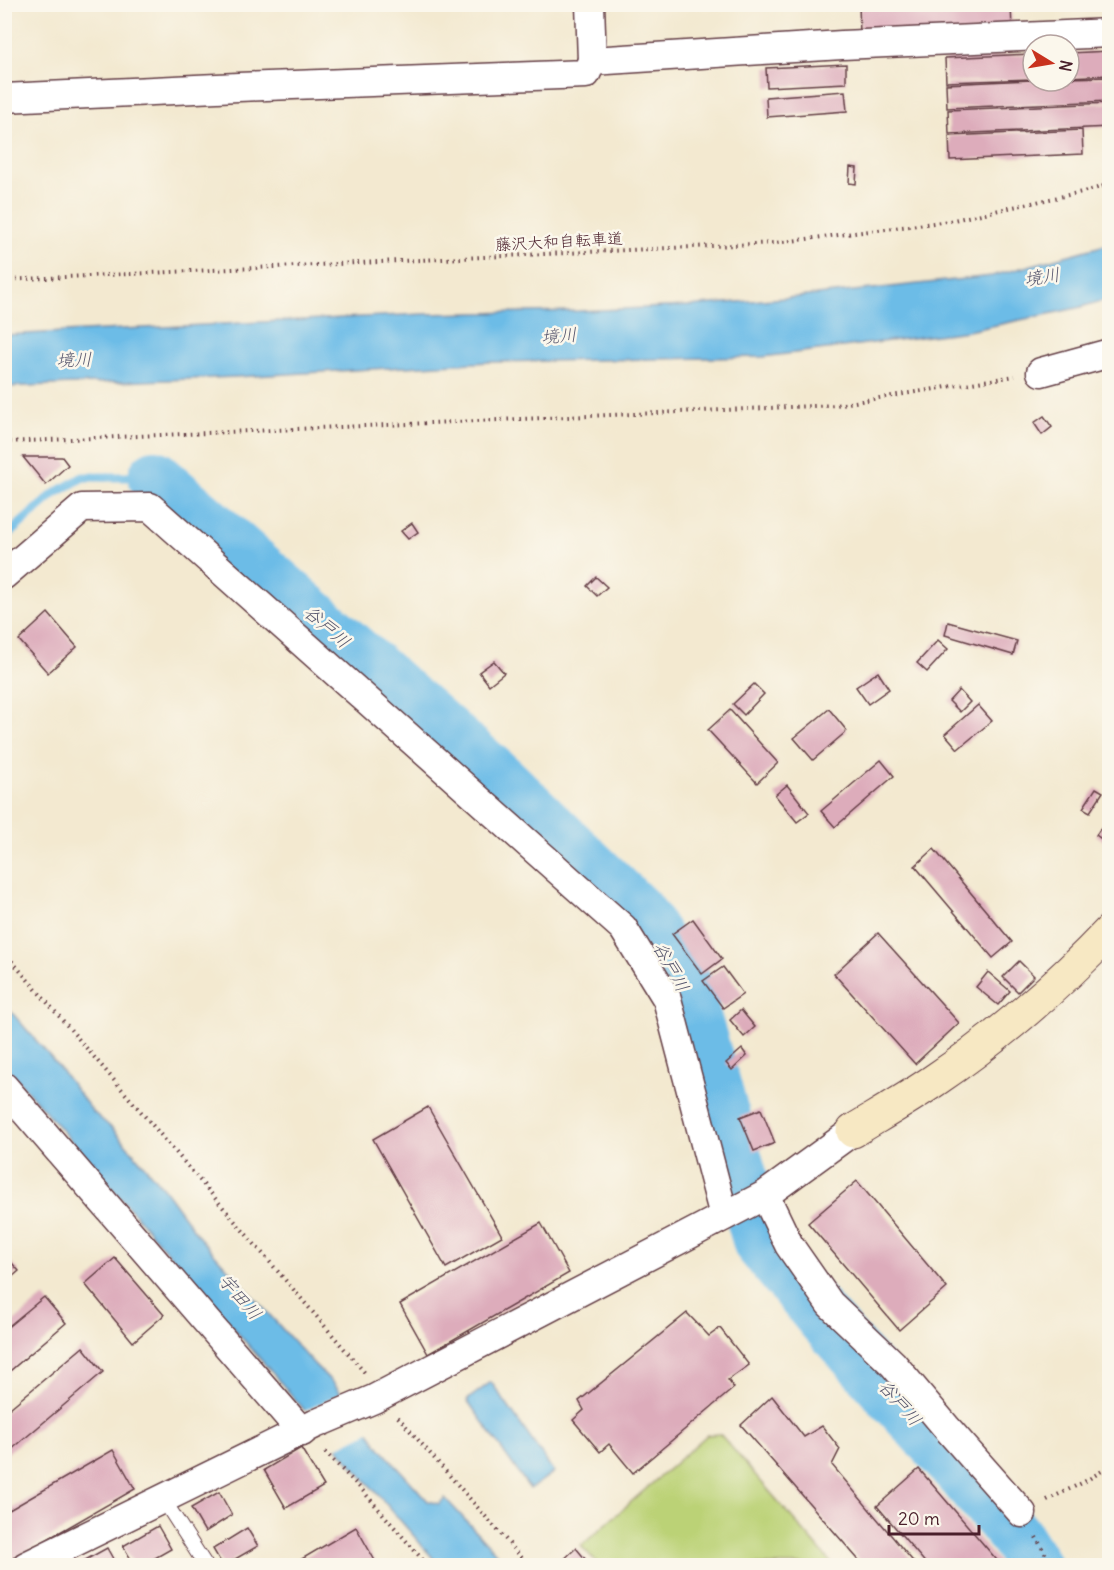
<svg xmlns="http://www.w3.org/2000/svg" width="1114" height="1570" font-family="Delius,'Klee One',sans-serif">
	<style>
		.park { fill: #bbd276; stroke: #827850; stroke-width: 1.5 }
		.water { fill: #6cbce7; stroke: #5b6e89; stroke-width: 1.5 }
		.pier { fill: #f3e9d0 }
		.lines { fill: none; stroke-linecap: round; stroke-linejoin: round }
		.stream { stroke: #6cbce7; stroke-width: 9 }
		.river { stroke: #6cbce7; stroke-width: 54 }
		.building { fill: #ddacbb }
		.lane-casing { stroke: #633d44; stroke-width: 16 }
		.street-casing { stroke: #633d44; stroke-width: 31 }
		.secondary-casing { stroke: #633d44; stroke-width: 35 }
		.path { stroke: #633d44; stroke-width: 4; stroke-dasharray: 1.5 4.5; stroke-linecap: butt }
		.lane { stroke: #fff; stroke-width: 14 }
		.street { stroke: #fff; stroke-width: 28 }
		.secondary { stroke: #f7e8c3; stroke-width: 33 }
		.labels { text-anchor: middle; stroke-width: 5; stroke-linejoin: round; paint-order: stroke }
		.street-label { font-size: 16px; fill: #4a1f2b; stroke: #fbf7ec }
		.water-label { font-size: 18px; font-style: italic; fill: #56566d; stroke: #fbf7ec }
	</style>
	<rect width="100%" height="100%" fill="#fbf7ec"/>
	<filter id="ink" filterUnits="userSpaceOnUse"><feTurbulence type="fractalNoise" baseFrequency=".0167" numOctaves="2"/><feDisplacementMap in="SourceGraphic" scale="12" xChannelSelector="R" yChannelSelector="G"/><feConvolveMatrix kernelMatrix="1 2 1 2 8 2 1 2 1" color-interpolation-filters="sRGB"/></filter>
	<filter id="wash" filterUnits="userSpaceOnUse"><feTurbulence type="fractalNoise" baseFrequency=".008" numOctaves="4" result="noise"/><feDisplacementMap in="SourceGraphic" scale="24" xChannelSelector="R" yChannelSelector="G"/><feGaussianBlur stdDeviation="1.35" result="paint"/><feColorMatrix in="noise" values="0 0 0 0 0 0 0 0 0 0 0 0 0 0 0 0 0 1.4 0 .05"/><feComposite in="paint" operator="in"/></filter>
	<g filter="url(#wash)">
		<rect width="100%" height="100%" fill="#f3e9d0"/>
		<path class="park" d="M720,1434L833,1565H599L581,1546L707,1435Z"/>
		<g class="water">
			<path d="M1109,244V299L1077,308L968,331L763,357L489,362L235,377L5,387V335L423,314L579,311L688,306L798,297L992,276Z"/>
			<path d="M4,1000L7,1007L54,1061L93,1112L113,1129L164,1189L199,1237L314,1364L334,1384L381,1449L428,1501L439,1504L445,1498L507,1565H439L5,1065Z"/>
			<path d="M491,1382L554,1472L530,1489L467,1400Z"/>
		</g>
		<path class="pier" d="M344,1392L371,1431L334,1449L303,1412Z"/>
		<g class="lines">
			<path class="stream" d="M4,538L54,494L83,477H155"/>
			<path class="river" d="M155,477L501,780L640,914L684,982L760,1243L824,1320L966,1478L1015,1536L1034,1566"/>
		</g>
		<g id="blocks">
			<g class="building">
				<path d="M859,4H1011L1012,31L860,35Z"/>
				<path d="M1110,51V75L1069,77V53Z"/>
				<path d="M1033,54V79L946,82L945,58Z"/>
				<path d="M846,64V83L767,87L766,68Z"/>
				<path d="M1110,77V101L947,108L946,84L1033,80V81H1069V78Z"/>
				<path d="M845,91L847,111L767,117L766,97Z"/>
				<path d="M1110,103V127L949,134L948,110Z"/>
				<path d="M1082,130L1083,154L950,160L949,136Z"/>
				<path d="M850,167L857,168L856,184L849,183Z"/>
				<path d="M1044,416L1052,427L1042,435L1034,423Z"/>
				<path d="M23,457H62L68,465L46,485Z"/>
				<path d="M412,523L418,532L408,539L401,531Z"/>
				<path d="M596,577L607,587L597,596L587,586Z"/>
				<path d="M48,613L77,647L48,673L19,640Z"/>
				<path d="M948,622L1017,641L1013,655L945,635Z"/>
				<path d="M938,640L948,649L927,672L917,663Z"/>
				<path d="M494,661L504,673L489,685L479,672Z"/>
				<path d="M878,672L889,689L868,704L856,687Z"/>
				<path d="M754,684L764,694L744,715L733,704Z"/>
				<path d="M959,690L970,702L960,712L949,701Z"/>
				<path d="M978,705L992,721L958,749L945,734Z"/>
				<path d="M829,709L847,731L813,760L794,738Z"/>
				<path d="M730,710L778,763L757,783L708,730Z"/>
				<path d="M881,760L894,776L835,827L821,811Z"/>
				<path d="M787,785L809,813L797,822L775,795Z"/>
				<path d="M1096,788L1103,792L1090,812L1083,808Z"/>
				<path d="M1105,822L1110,825V839L1107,843L1096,835Z"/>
				<path d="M934,849L1012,942L993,958L915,866Z"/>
				<path d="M693,919L722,959L702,974L672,934Z"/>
				<path d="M878,933L959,1023L915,1064L834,974Z"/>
				<path d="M1019,961L1034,976L1018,992L1003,977Z"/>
				<path d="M723,967L743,994L723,1008L703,981Z"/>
				<path d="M988,972L1010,991L998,1005L976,987Z"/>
				<path d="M741,1010L755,1027L744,1037L730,1020Z"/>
				<path d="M742,1049L747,1056L732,1070L726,1063Z"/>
				<path d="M428,1107L502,1236L446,1268L373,1139Z"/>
				<path d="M761,1109L775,1143L754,1151L740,1117Z"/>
				<path d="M857,1181L947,1288L899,1330L808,1223Z"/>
				<path d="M541,1223L569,1273L428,1354L400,1304Z"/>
				<path d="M4,1254L19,1271L4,1284Z"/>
				<path d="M115,1258L164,1315L133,1342L85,1284Z"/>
				<path d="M44,1297L66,1323L4,1376V1330Z"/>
				<path d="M687,1313L709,1336L720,1328L749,1365L728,1380L734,1388L633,1473L609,1444L600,1452L573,1420L584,1410L579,1401Z"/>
				<path d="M83,1347L103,1372L4,1456V1413Z"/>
				<path d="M772,1396L804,1437L822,1426L840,1449L832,1465L917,1566H864L741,1425Z"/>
				<path d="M301,1448L324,1486L286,1508L264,1470Z"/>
				<path d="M113,1450L135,1489L4,1564V1513Z"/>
				<path d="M919,1469L1002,1566H928L877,1506Z"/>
				<path d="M219,1492L232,1515L205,1532L191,1508Z"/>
				<path d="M158,1526L171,1549L141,1566H135L123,1546Z"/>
				<path d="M356,1527L378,1566H303L300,1560Z"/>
				<path d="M247,1528L258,1546L223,1566L213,1549Z"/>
				<path d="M107,1548L117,1566H82L80,1563Z"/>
				<path d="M576,1548L591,1566H562L560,1563Z"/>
			</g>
		</g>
	</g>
	<g filter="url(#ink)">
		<use href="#blocks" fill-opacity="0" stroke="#633d44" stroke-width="1.5"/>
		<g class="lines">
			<g class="lane-casing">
				<path id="lane" d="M163,1499L206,1566"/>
			</g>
			<g class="street-casing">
				<g id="street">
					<path d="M590,4L592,61"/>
					<path d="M4,98L238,87L586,74L592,61L842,45L1110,33"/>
					<path d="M1041,372L1110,353"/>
					<path d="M4,575L82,508L150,507L623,928L667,999L724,1216"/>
					<path d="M4,1087L302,1432"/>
					<path d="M765,1195L789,1245L830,1304L893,1364L946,1427L1022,1513"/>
					<path d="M26,1566L315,1424L374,1399L698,1230L765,1195L853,1131"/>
				</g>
			</g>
			<g class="secondary-casing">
				<path id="secondary" d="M853,1131C881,1114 909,1098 935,1080C996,1039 1059,985 1110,931"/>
			</g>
			<g class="path">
				<path d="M4,280L775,243L949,221L1091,190L1110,184"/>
				<path d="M4,442L836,405L1015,376"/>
				<path d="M4,952L365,1373"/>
				<path d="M398,1417L529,1566"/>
				<path d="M325,1452L363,1491L428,1566"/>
				<path d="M1047,1500L1084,1482L1110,1466"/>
				<path d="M1036,1537L1052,1566"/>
			</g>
			<use href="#lane" class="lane"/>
			<use href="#street" class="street"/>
			<use href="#secondary" class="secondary"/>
		</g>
	</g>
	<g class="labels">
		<g class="street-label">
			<text transform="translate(559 241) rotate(-3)" y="6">藤沢大和自転車道</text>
		</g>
		<g class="water-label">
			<text transform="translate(1042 277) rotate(-9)" y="6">境川</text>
			<text transform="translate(559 336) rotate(-5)" y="6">境川</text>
			<text transform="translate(74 360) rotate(-2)" y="6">境川</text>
			<text transform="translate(327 627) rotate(41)" y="6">谷戸川</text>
			<text transform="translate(671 967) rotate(61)" y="6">谷戸川</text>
			<text transform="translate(240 1297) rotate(49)" y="6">宇田川</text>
			<text transform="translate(900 1403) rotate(49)" y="6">谷戸川</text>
		</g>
	</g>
	<rect width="1114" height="1570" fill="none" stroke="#fbf7ec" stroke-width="24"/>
	<g transform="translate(1051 63) rotate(101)"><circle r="28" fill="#fbf7ec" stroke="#b4a19f" stroke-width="1.5"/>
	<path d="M0-4.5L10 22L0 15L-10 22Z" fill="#c8321e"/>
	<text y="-9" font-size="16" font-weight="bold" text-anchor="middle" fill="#4a1f2b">N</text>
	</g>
	<path d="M889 1525v9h90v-9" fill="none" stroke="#4a1f2b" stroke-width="3"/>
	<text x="898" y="1525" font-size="18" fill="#4a1f2b" stroke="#fbf7ec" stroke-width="4.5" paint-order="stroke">20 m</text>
</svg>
